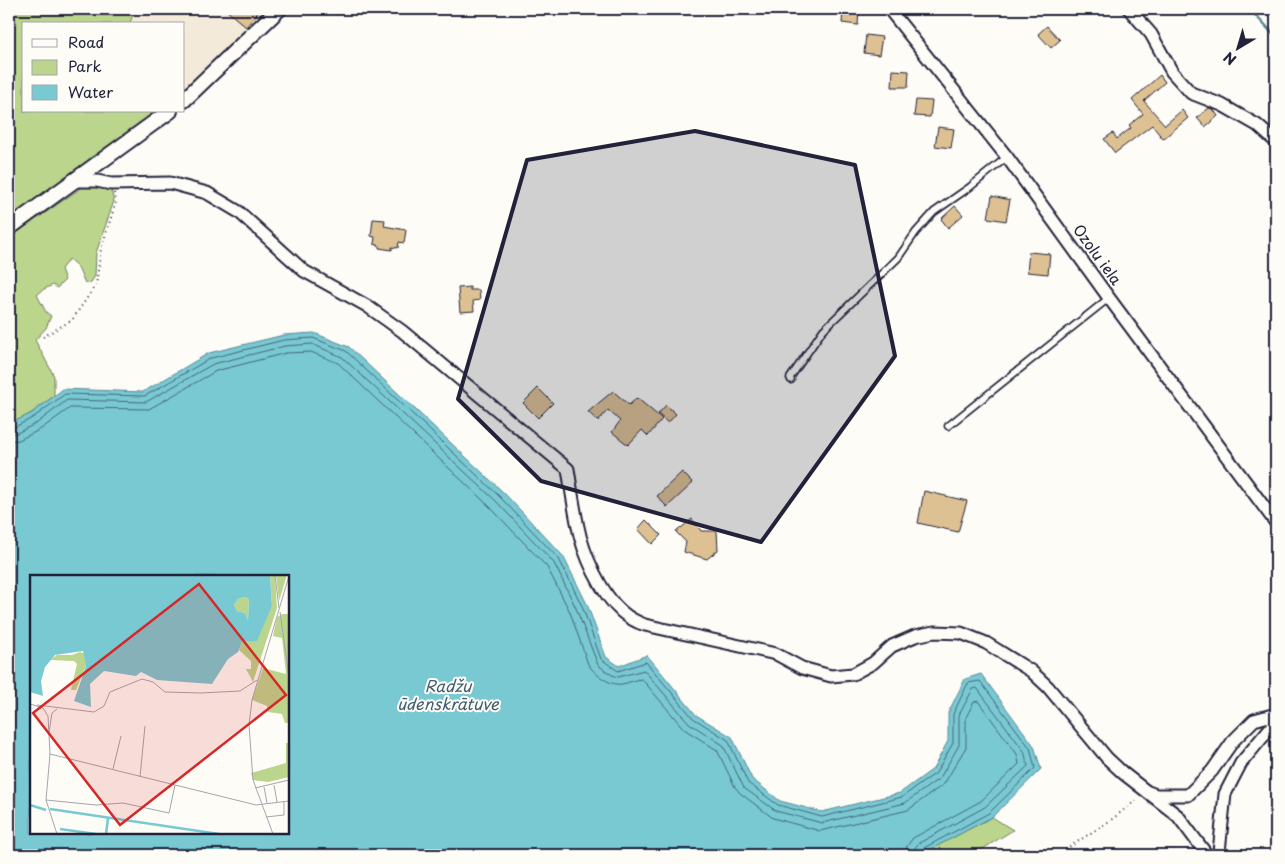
<svg xmlns="http://www.w3.org/2000/svg" width="1285" height="864" font-family="'Playpen Sans',sans-serif">
	<style>
		.built { fill: #f4ead9 }
		.green { fill: #bbd58c; stroke: #6e7c64 }
		.water { fill: #79c9d3; stroke: #568696; fill-rule: evenodd }
		.lines { fill: none; stroke-linecap: round; stroke-linejoin: round }
		.shore { stroke: #456578; stroke-width: 1 }
		.stream { stroke: #568696; stroke-width: 3 }
		.building { fill: #dec192; stroke: #22223b }
		.service-casing { stroke: #22223b; stroke-width: 9 }
		.minor-casing { stroke: #22223b; stroke-width: 15 }
		.tertiary-casing { stroke: #22223b; stroke-width: 18 }
		.path { stroke: #22223b; stroke-width: 2; stroke-dasharray: 1 4; stroke-linecap: butt }
		.service { stroke: #fdfcf7; stroke-width: 5.5 }
		.minor { stroke: #fdfcf7; stroke-width: 11 }
		.tertiary { stroke: #fdfcf7; stroke-width: 14 }
		.marked { fill: #22223b; fill-opacity: 0.2; stroke: #22223b; stroke-width: 4; stroke-linejoin: round }
		.labels { text-anchor: middle; stroke-width: 4; stroke-linejoin: round; paint-order: stroke }
		.street-label { font-size: 15px; fill: #22223b; stroke: #fdfcf7 }
		.water-label { font-size: 16px; font-style: italic; fill: #405c70; stroke: #fdfcf7 }
		.inset-river { fill: none; stroke: #79c9d3; stroke-width: 2.5 }
		.inset-road { fill: none; stroke: #a5a5ac; stroke-width: 1 }
		.view { fill: #d62828; fill-opacity: 0.15; stroke: #d62828; stroke-width: 2.5 }
		.inset-edge { fill: none; stroke: #22223b; stroke-width: 2.5 }
	</style>
	<rect width="100%" height="100%" fill="#fdfcf7"/>
	<filter id="ink" filterUnits="userSpaceOnUse"><feTurbulence type="fractalNoise" baseFrequency=".02" numOctaves="2"/><feDisplacementMap in="SourceGraphic" scale="10" xChannelSelector="R" yChannelSelector="G"/><feConvolveMatrix kernelMatrix="1 2 1 2 8 2 1 2 1" color-interpolation-filters="sRGB"/></filter>
	<g filter="url(#ink)">
		<path class="built" d="M136,9H279L184,100V24H131L130,22Z"/>
		<g class="green">
			<path d="M9,9H136L130,22L131,24H24V111H169L9,219Z"/>
			<path d="M91,185L110,187L114,201L96,253L95,276L91,282L85,283L77,266L69,259L61,269L65,280L57,288L53,285L44,289L37,295L46,312L51,316L46,328L35,340L54,376V396C44,403 21,424 9,421V238L81,188Z"/>
			<path d="M992,817L1013,830L973,855H920Z"/>
		</g>
		<path class="water" d="M314,333L349,347L504,493L563,556L587,604L606,657L619,666L647,655L696,715L732,737L752,779L780,801L822,812L900,793L933,769L948,741V713L965,679L981,674L1034,746L1041,769L992,817L920,855H9V421L13,422L32,413L63,389L143,392L209,353L284,335ZM31,576H288V833H31Z"/>
		<g class="lines">
			<g class="shore">
				<path d="M9,427H15L34,417L65,394L145,396L211,358L284,340L313,338L346,351L500,497L559,559L582,606L601,659L618,671L646,662L693,718L728,740L748,783L778,805L822,817L902,797L936,773L953,743V714L968,683L980,681L1030,748L1035,768L989,813L922,849L919,855"/>
				<path d="M9,433H17L37,423L67,400L146,402L213,364L285,346L312,344L342,357L496,501L554,563L576,608L598,665L612,675L618,677L644,670L689,723L723,745L744,788L776,811L822,823L905,803L940,778L959,745V715L973,689L977,688L1024,751L1028,766L985,807L919,843L914,849L913,855"/>
				<path d="M9,441L19,440L41,429L70,408L149,409L216,371L286,353L311,352L338,363L490,507L547,567L570,612L588,664C594,674 610,686 622,684C629,683 635,679 642,679L684,729L717,750L735,787L740,793L773,818L820,831L908,810L944,784L966,747V717L974,702L978,701L1017,754L1019,764L981,801L913,838L907,846L905,855"/>
			</g>
			<path class="stream" d="M1250,9L1276,37"/>
		</g>
		<g class="building">
			<path d="M225,9H261L246,27Z"/>
			<path d="M843,9H859L858,25L842,23Z"/>
			<path d="M1047,26L1060,40L1051,48L1038,34Z"/>
			<path d="M866,35L882,37L879,55L864,53Z"/>
			<path d="M893,70L909,71L908,87H892Z"/>
			<path d="M1160,75L1165,82L1144,101L1165,125L1182,110L1188,118L1163,139L1152,125L1115,153L1104,139L1113,133L1117,139L1131,128L1129,125L1143,114L1132,100Z"/>
			<path d="M916,100L932,101L930,117L914,116Z"/>
			<path d="M1209,108L1213,109L1218,116L1205,127L1197,118Z"/>
			<path d="M938,127L954,129L951,148L935,146Z"/>
			<path d="M992,196L1010,200L1006,221L988,218Z"/>
			<path d="M955,206L963,215L948,228L941,219Z"/>
			<path d="M373,219L385,220L384,226L406,230L404,243L399,242L398,248L392,247V250L379,248V245L374,244L375,237L371,236Z"/>
			<path d="M1029,252L1050,254L1048,274L1027,272Z"/>
			<path d="M470,287V290H479L480,300L473,301L474,311L460,312L458,288Z"/>
			<path d="M538,388L553,403L538,418L523,403Z"/>
			<path d="M613,391L629,405L637,398L662,419L648,436L642,430L628,445L612,432L620,421L608,410L598,421L588,412Z"/>
			<path d="M666,405L676,414L668,423L658,414Z"/>
			<path d="M682,472L693,483L667,507L657,496Z"/>
			<path d="M924,491L967,501L958,532L918,523Z"/>
			<path d="M692,519L701,531H717L718,550L707,559L684,552L686,542L676,532Z"/>
			<path d="M646,520L661,535L652,544L638,529Z"/>
		</g>
		<g class="lines">
			<g class="service-casing">
				<g id="service">
					<path d="M791,380L790,378L823,330L898,258L916,232L934,212L970,187L1007,157"/>
					<path d="M948,426L1109,298"/>
				</g>
			</g>
			<g class="minor-casing">
				<g id="minor">
					<path d="M889,9L1007,157L1109,298L1276,523"/>
					<path d="M1129,9L1151,34L1172,72L1191,93L1222,105L1257,125L1276,142"/>
					<path d="M73,181H97L111,184L170,183L207,193L239,212L304,271L367,306L402,331L568,469C571,488 574,508 578,527C583,553 601,594 622,612C629,618 636,622 645,625L776,654L802,668L831,676L853,674L873,663L892,646L915,636L934,632L961,633L986,643L1031,671L1048,687L1107,758L1123,773L1178,816L1207,855"/>
					<path d="M1148,792L1156,795H1188L1212,771L1233,741L1254,720L1276,714"/>
					<path d="M1220,855L1219,852L1225,794L1241,763L1276,721"/>
				</g>
			</g>
			<g class="tertiary-casing">
				<g id="tertiary">
					<path d="M184,100L279,9"/>
					<path d="M9,228L170,111"/>
				</g>
			</g>
			<g class="path">
				<path d="M43,337L72,320L96,285L101,249L116,202L114,193"/>
				<path d="M1057,855L1111,820L1139,798"/>
			</g>
			<use href="#service" class="service"/>
			<use href="#minor" class="minor"/>
			<use href="#tertiary" class="tertiary"/>
		</g>
	</g>
	<path class="marked" d="M695,131L855,165L895,356L761,542L541,481L458,399L527,160Z"/>
	<g class="labels">
		<g class="street-label">
			<text transform="translate(1097 255) rotate(54)" y="5">Ozolu iela</text>
		</g>
		<g class="water-label">
			<text x="448" y="692">Radžu<tspan x="448" dy="18">ūdenskrātuve</tspan></text>
		</g>
	</g>
	<g transform="translate(30 575)">
		<rect width="259" height="259" fill="#fdfcf7"/>
		<path d="M240,0H245L247,33L223,107L216,94H221V86L209,75L212,67L221,66L242,31ZM246,0H257L249,26ZM215,22L219,24L218,45L215,38L207,36L204,30L208,24ZM252,39H259V148H255L252,139L238,137L237,131L222,125L233,93L256,99L252,63L243,61L247,42ZM50,77L55,79L56,91L46,115H41L47,89L44,86L20,85L27,80H42ZM256,168H259V202L238,207L223,205L221,198L256,188Z" fill="#bbd58c"/>
		<path d="M0,0H240L242,31L227,66L212,67L208,77L198,84L182,109L127,105L111,97L106,101L74,96L60,109L61,132L44,126L56,91L53,76L25,80L15,92L11,106L13,121L0,117ZM215,22L219,24L218,45L215,38L207,36L204,30L208,24Z" fill="#79c9d3" fill-rule="evenodd"/>
		<path class="inset-river" d="M0,230L16,235M20,234L189,259M30,254L66,259M76,259L78,243"/>
		<path class="inset-road" d="M245,0L249,33M250,37L259,102M0,129L13,133L18,141L20,179L16,225L27,259M7,130L64,137L74,131L80,117L112,104L123,107L135,117L171,118L210,116L227,105M19,157L22,138L27,134M20,179L226,230L259,226M83,194L91,161M110,202L115,151M244,210L247,227M234,212L237,228M225,213L259,205M16,225L66,230L93,228L139,238L145,210M236,242L254,240V226M243,259L223,205L219,150L222,125L259,1"/>
		<path class="view" d="M169,9L256,120L90,250L3,138Z"/>
		<rect width="259" height="259" class="inset-edge"/>
	</g>
	<rect width="1285" height="864" fill="none" stroke="#fdfcf7" stroke-width="30"/>
	<rect x="15" y="15" width="1255" height="834" fill="none" stroke="#22223b" stroke-width="2" filter="url(#ink)"/>
	<rect x="22" y="22" width="162" height="90" fill="#fdfcf7" stroke="#a5a5ac"/>
	<rect x="32" y="39" width="25" height="8" fill="#fdfcf7" stroke="#a5a5ac"/>
	<text x="68" y="48" font-size="15" fill="#22223b">Road</text>
	<rect x="32" y="60" width="25" height="15" fill="#bbd58c" stroke="#a5a5ac"/>
	<text x="68" y="72" font-size="15" fill="#22223b">Park</text>
	<rect x="32" y="85" width="25" height="15" fill="#79c9d3" stroke="#a5a5ac"/>
	<text x="68" y="98" font-size="15" fill="#22223b">Water</text>
	<g transform="translate(1238 48) rotate(218)" stroke="#fdfcf7" stroke-width="4" paint-order="stroke">
	<path d="M0-4L9 19L0 12L-9 19Z" fill="#22223b"/>
	<text y="-8" font-size="14" font-weight="bold" text-anchor="middle" fill="#22223b">N</text>
	</g>
</svg>
